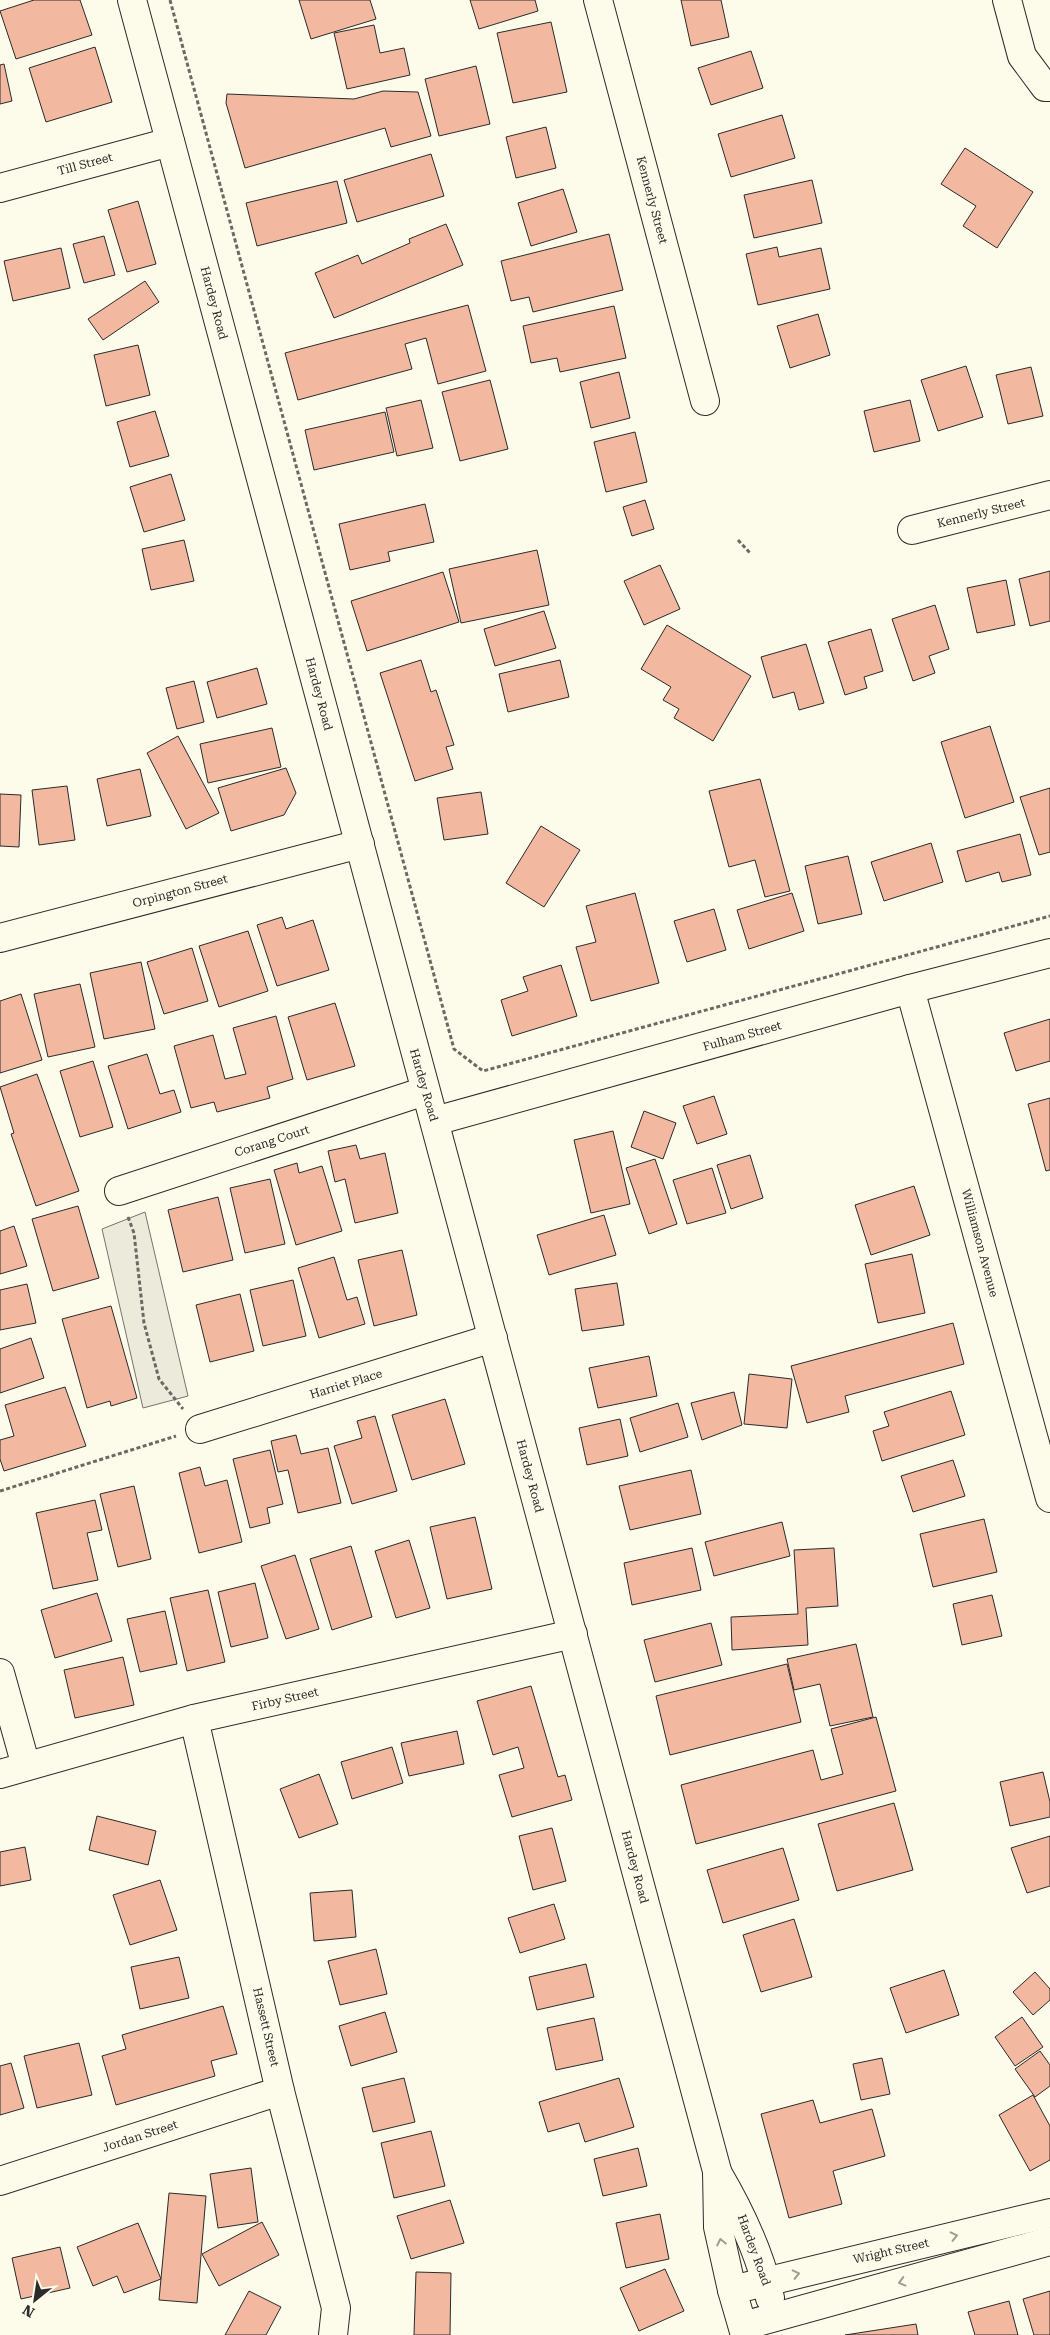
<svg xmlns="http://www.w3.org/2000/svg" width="1050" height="2335" font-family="'Roboto Serif',serif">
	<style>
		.green { fill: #ecebdb; stroke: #74746e }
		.building { fill: #f2b8a0; stroke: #2b2b2b }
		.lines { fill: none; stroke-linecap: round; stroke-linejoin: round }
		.minor-casing { stroke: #2b2b2b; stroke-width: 30 }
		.path { stroke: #6a6964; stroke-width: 3; stroke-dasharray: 4 2.5; stroke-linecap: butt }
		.minor { stroke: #fdfbea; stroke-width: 28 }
		.oneway { stroke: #9e9d94 }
		.labels { text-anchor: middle; stroke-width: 4; stroke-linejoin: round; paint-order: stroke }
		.street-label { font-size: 12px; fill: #2b2b2b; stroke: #fdfbea }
	</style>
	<rect width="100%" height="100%" fill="#fdfbea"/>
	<path class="green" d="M145,1212L188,1396L143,1408L102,1229Z"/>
	<g class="building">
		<path d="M34,0H80L92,35L16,59L0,11Z"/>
		<path d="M299,0H370L376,19L311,39Z"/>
		<path d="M470,0H535L538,11L479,29Z"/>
		<path d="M681,0H721L729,37L691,46Z"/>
		<path d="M551,22L567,92L513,103L497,33Z"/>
		<path d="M374,25L380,53L404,48L410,75L347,89L334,33Z"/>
		<path d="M95,47L112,102L46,122L29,68Z"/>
		<path d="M751,51L763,88L711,105L698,68Z"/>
		<path d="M4,64L12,101L0,104V65Z"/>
		<path d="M476,66L490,124L439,136L425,79Z"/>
		<path d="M383,91L418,92L431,136L391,147L385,128L245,168L226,103L227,94L354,99Z"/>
		<path d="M782,115L795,158L731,177L718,134Z"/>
		<path d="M546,127L556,168L516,178L506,137Z"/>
		<path d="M965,148L1033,192L997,248L963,226L976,206L941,184Z"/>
		<path d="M431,154L444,196L357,222L344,180Z"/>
		<path d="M812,180L822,223L754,238L744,195Z"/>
		<path d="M337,181L347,223L257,246L246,203Z"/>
		<path d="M563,189L577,232L531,246L518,203Z"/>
		<path d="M138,201L156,264L127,272L108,210Z"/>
		<path d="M446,224L463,265L334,318L315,273L358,255L362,264L410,243L409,239Z"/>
		<path d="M609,234L623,290L533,312L529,297L511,301L501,261Z"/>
		<path d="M104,236L115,275L84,283L73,244Z"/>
		<path d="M777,247L779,257L821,248L830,289L758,305L746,254Z"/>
		<path d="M61,248L70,288L13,301L4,261Z"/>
		<path d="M145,281L159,302L103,340L88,319Z"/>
		<path d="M468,305L486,371L438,384L426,338L405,344L412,369L298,400L285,353Z"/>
		<path d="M614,306L626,358L560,372L557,358L531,363L523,326Z"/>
		<path d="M818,314L830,355L790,368L777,326Z"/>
		<path d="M138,345L150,395L106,406L94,355Z"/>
		<path d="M966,366L983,417L938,431L921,380Z"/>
		<path d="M1031,367L1043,416L1008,424L996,375Z"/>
		<path d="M619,372L630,418L591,428L580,382Z"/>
		<path d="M490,380L508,449L460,461L442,392Z"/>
		<path d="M421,400L433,448L397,456L386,408Z"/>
		<path d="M910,400L920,441L874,452L864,411Z"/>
		<path d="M155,411L169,456L130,467L117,422Z"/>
		<path d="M385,412L394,452L314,470L305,430Z"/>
		<path d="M635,432L647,482L606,492L594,442Z"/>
		<path d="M171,474L185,520L144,532L130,487Z"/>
		<path d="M645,500L654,529L632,536L623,507Z"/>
		<path d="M425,504L434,542L388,552L390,561L350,570L339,524Z"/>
		<path d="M184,540L194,581L151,590L142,549Z"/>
		<path d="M537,550L549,605L461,623L449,569Z"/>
		<path d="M660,565L680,609L644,625L624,581Z"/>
		<path d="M1050,571V621L1030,626L1019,579Z"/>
		<path d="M443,572L459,622L367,651L351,601Z"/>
		<path d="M1006,580L1015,625L977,633L967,588Z"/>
		<path d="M935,605L949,649L929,656L935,673L913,681L892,619Z"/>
		<path d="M544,611L556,648L495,666L484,629Z"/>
		<path d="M667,625L751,676L713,741L674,718L679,709L663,700L671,687L641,669Z"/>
		<path d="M871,629L883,671L864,677L867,688L845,695L828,642Z"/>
		<path d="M806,644L824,703L799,710L794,692L773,698L761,657Z"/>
		<path d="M421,660L431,692L436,690L454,745L446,747L453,769L415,781L380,673Z"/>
		<path d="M560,660L569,697L508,712L499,674Z"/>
		<path d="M257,668L267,704L217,718L207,682Z"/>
		<path d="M194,681L204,722L177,729L166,688Z"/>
		<path d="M990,726L1014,802L965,818L941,742Z"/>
		<path d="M272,728L281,767L208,783L200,744Z"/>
		<path d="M178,736L219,813L186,829L147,753Z"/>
		<path d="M286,768L296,793L284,815L231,831L218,788Z"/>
		<path d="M140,769L151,816L107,826L97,779Z"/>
		<path d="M760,779L790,891L765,897L755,860L729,867L709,791Z"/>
		<path d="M67,786L75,840L39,845L32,790Z"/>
		<path d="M1050,788V852L1039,855L1020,797Z"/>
		<path d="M481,792L488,834L444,840L437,798Z"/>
		<path d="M0,794L21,795L19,847L0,846Z"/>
		<path d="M541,826L580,850L544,907L506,883Z"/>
		<path d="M1020,834L1031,875L1002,882L999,872L966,882L957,851Z"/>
		<path d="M931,843L943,882L884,901L871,862Z"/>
		<path d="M848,856L862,914L818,924L805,866Z"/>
		<path d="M635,893L659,983L591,1001L576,947L596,942L586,906Z"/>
		<path d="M792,893L804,931L749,949L737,910Z"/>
		<path d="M714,909L726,950L687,962L674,921Z"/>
		<path d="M282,917L286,929L313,920L329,970L277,986L257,925Z"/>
		<path d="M248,931L268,991L219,1007L199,946Z"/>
		<path d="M192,948L208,1001L164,1014L147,962Z"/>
		<path d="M141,962L155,1029L104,1039L90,973Z"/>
		<path d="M561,965L577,1016L512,1036L501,1000L528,991L523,977Z"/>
		<path d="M80,984L95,1047L48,1057L34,994Z"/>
		<path d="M21,994L42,1060L0,1073V1001Z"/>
		<path d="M335,1003L355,1066L307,1080L288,1017Z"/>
		<path d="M276,1016L293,1079L267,1087L270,1098L217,1112L214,1102L191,1108L174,1046L213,1035L225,1079L246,1074L233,1028Z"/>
		<path d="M1050,1019V1061L1016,1071L1004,1033Z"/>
		<path d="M147,1054L160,1094L174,1090L181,1112L128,1129L108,1066Z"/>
		<path d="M93,1061L113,1127L80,1137L60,1071Z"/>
		<path d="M37,1074L79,1191L36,1206L11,1134L14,1133L0,1087Z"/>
		<path d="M714,1096L727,1134L697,1144L683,1106Z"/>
		<path d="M1050,1098V1170L1046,1171L1028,1104Z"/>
		<path d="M644,1111L676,1123L663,1159L631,1147Z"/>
		<path d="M613,1131L630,1204L591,1213L574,1140Z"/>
		<path d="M356,1145L360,1159L385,1153L398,1213L355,1223L345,1179L335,1182L328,1151Z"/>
		<path d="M750,1155L763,1198L731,1209L717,1165Z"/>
		<path d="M655,1159L677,1224L649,1234L626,1168Z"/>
		<path d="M297,1163L299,1173L322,1166L342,1231L296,1245L274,1170Z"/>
		<path d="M712,1168L726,1213L687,1224L673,1180Z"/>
		<path d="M270,1179L285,1244L245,1253L230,1188Z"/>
		<path d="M914,1186L930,1235L871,1255L855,1205Z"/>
		<path d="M218,1197L233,1260L183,1272L168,1210Z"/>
		<path d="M78,1206L99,1278L53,1291L32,1219Z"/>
		<path d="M604,1215L616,1255L549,1275L537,1235Z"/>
		<path d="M14,1226L27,1266L0,1274V1231Z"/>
		<path d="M402,1250L417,1315L374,1326L358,1260Z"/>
		<path d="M912,1254L925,1313L878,1323L865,1264Z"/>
		<path d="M334,1257L347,1300L357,1297L365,1324L319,1338L298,1268Z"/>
		<path d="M293,1280L306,1336L263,1346L250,1290Z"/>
		<path d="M617,1283L624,1325L582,1331L575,1289Z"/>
		<path d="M27,1284L36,1323L0,1330V1290Z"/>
		<path d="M240,1294L254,1351L210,1362L196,1305Z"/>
		<path d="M111,1306L137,1398L111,1406L110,1401L87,1408L62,1319Z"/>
		<path d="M953,1323L964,1364L845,1396L849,1412L807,1423L791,1366Z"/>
		<path d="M31,1338L44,1378L0,1393V1349Z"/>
		<path d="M649,1356L657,1396L598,1408L589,1368Z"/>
		<path d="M749,1374L792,1379L787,1428L744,1424Z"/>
		<path d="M65,1387L86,1446L4,1471L0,1459V1440L14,1436L5,1405Z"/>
		<path d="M951,1391L965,1435L882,1461L873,1431L889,1426L884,1412Z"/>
		<path d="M734,1392L742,1425L702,1440L691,1403Z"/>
		<path d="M445,1399L465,1464L412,1480L392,1415Z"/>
		<path d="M678,1403L688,1437L640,1452L630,1418Z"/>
		<path d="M375,1416L397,1491L352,1504L334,1446L362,1438L357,1421Z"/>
		<path d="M620,1419L628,1456L587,1465L579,1428Z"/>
		<path d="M296,1435L301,1454L328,1448L341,1503L298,1513L288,1470L278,1472L271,1441Z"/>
		<path d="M270,1450L283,1504L267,1508L270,1523L250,1528L233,1459Z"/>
		<path d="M953,1460L965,1496L913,1512L901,1476Z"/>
		<path d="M200,1467L205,1486L227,1480L242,1542L199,1553L179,1473Z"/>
		<path d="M691,1470L701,1514L630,1530L619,1486Z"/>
		<path d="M134,1486L151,1559L118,1567L100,1494Z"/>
		<path d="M95,1500L102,1530L87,1533L98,1580L53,1589L36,1513Z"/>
		<path d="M475,1517L492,1589L447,1599L430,1527Z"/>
		<path d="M984,1519L997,1572L933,1587L920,1534Z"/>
		<path d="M782,1522L790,1556L714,1576L705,1542Z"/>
		<path d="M409,1540L430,1608L396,1618L375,1551Z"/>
		<path d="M351,1546L372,1617L332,1630L310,1559Z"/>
		<path d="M692,1548L701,1590L632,1605L624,1563Z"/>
		<path d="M834,1548L838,1606L806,1608L808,1645L732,1650L731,1617L798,1614L794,1550Z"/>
		<path d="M295,1555L319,1629L286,1639L261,1566Z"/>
		<path d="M255,1583L268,1638L231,1647L218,1592Z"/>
		<path d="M208,1590L225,1662L187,1671L170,1598Z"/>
		<path d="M97,1593L112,1641L55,1658L41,1610Z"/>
		<path d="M992,1595L1002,1636L962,1645L953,1604Z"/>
		<path d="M165,1611L177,1664L140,1672L127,1619Z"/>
		<path d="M711,1623L722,1665L655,1682L644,1640Z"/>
		<path d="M856,1644L873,1717L830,1726L820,1684L794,1690L787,1659Z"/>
		<path d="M123,1657L134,1705L75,1718L64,1670Z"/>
		<path d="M787,1664L801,1722L670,1755L656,1696Z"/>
		<path d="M531,1686L558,1777L565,1775L572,1800L512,1817L499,1775L524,1768L518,1747L493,1755L477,1701Z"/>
		<path d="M876,1717L896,1791L696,1844L681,1785L813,1750L821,1780L843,1774L831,1729Z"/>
		<path d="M457,1731L464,1764L409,1776L401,1743Z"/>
		<path d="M392,1747L403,1783L352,1799L341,1762Z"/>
		<path d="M1043,1772L1050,1802V1817L1010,1826L1000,1782Z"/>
		<path d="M319,1774L338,1824L299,1838L280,1789Z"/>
		<path d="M894,1803L913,1870L837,1891L818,1824Z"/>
		<path d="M97,1816L156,1831L148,1865L89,1850Z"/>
		<path d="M552,1828L566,1881L533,1890L519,1836Z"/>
		<path d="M1050,1836V1886L1027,1893L1011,1848Z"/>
		<path d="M25,1847L31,1880L0,1886V1852Z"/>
		<path d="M783,1848L799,1900L723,1923L707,1870Z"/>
		<path d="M160,1880L177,1930L130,1945L113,1895Z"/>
		<path d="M352,1890L356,1937L314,1941L310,1893Z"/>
		<path d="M554,1904L565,1939L520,1953L508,1918Z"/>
		<path d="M794,1919L812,1977L761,1992L743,1935Z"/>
		<path d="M376,1949L387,1994L340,2005L328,1961Z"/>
		<path d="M179,1957L189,1998L140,2009L131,1967Z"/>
		<path d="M586,1964L594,1997L537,2010L529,1977Z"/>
		<path d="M944,1970L959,2015L906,2033L890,1988Z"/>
		<path d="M1035,1972L1050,1989V2000L1033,2015L1013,1992Z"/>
		<path d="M223,2006L237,2054L211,2061L215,2076L116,2105L102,2056L126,2049L122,2035Z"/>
		<path d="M385,2012L397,2052L351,2066L339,2026Z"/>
		<path d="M1022,2017L1043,2047L1015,2066L995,2037Z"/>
		<path d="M594,2018L603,2060L556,2070L547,2028Z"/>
		<path d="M79,2043L92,2095L37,2108L24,2056Z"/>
		<path d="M1040,2051L1050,2065V2086L1035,2097L1015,2069Z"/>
		<path d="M882,2058L890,2094L861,2100L853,2064Z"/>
		<path d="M11,2063L24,2108L0,2115V2066Z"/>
		<path d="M404,2078L415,2122L373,2132L362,2088Z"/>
		<path d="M619,2078L634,2127L585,2142L579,2123L548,2132L539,2102Z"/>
		<path d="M1033,2095L1050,2126V2160L1030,2171L999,2115Z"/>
		<path d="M813,2100L820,2123L872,2109L885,2156L833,2171L842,2204L789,2218L761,2114Z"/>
		<path d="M431,2131L445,2186L394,2198L381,2143Z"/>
		<path d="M638,2148L647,2186L603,2196L594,2159Z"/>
		<path d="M251,2168L258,2222L218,2228L210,2174Z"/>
		<path d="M169,2193L206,2196L197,2303L159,2300Z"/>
		<path d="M450,2200L464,2243L411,2259L397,2216Z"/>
		<path d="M660,2214L669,2259L626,2268L616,2223Z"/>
		<path d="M262,2222L279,2255L219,2286L202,2254Z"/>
		<path d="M138,2223L161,2279L124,2293L117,2276L93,2286L77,2247Z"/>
		<path d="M60,2247L70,2288L21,2299L12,2258Z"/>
		<path d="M665,2269L684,2311L639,2331L620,2288Z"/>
		<path d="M416,2272L451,2273L450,2335H414Z"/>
		<path d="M249,2291L281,2307L266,2335H225Z"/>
		<path d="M1050,2291V2335H1034L1023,2299Z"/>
		<path d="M1009,2301L1018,2335H975L968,2312Z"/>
		<path d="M916,2324L918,2335H845Z"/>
	</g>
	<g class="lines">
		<g class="minor-casing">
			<g id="minor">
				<path d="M132,0L717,2171L718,2227L732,2290L745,2335"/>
				<path d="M598,0L705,401"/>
				<path d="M1007,0L1022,56L1045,87H1050"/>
				<path d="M0,188L170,142"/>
				<path d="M912,530L1050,495"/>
				<path d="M0,938L360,844"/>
				<path d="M910,989L1050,1498"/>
				<path d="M435,1121L910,989L1050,953"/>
				<path d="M119,1191L425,1091"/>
				<path d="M200,1429L493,1338"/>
				<path d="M0,1673L26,1766"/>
				<path d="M194,1719L280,2091L336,2308L333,2335"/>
				<path d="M0,1774L194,1719L573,1634"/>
				<path d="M717,2172C740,2211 760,2253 770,2298"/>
				<path d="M0,2181L280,2091"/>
				<path d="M732,2290L1050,2213"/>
				<path d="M743,2326L1050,2241"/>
			</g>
		</g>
		<g class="path">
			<path d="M170,0L454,1049L483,1071L1050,916"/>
			<path d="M738,540L750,553"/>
			<path d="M128,1217L134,1233L144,1323L159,1379L183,1409"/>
			<path d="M0,1491L176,1436"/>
		</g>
		<use href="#minor" class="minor"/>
	</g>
	<defs><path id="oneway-chevron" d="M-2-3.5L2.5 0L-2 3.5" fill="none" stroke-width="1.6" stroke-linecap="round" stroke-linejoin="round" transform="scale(1.25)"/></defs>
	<g class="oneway">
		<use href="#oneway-chevron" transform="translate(954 2236) rotate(-13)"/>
		<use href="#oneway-chevron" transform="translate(721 2242) rotate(-102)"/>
		<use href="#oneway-chevron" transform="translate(796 2274) rotate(-13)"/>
		<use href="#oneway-chevron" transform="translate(902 2282) rotate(165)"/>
	</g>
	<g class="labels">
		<g class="street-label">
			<text transform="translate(85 164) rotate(-15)" y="4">Till Street</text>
			<text transform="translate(652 200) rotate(75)" y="4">Kennerly Street</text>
			<text transform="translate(214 303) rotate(75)" y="4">Hardey Road</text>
			<text transform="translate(981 513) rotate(-14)" y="4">Kennerly Street</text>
			<text transform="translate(319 694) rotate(75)" y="4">Hardey Road</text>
			<text transform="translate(180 891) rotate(-15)" y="4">Orpington Street</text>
			<text transform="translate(742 1036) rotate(-16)" y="4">Fulham Street</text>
			<text transform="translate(424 1085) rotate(74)" y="4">Hardey Road</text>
			<text transform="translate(272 1141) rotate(-18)" y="4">Corang Court</text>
			<text transform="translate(980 1243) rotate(75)" y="4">Williamson Avenue</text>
			<text transform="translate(346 1384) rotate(-17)" y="4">Harriet Place</text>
			<text transform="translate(530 1476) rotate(75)" y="4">Hardey Road</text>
			<text transform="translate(285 1699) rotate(-13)" y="4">Firby Street</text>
			<text transform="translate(635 1867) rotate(75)" y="4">Hardey Road</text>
			<text transform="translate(266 2027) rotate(77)" y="4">Hassett Street</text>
			<text transform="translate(140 2136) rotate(-18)" y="4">Jordan Street</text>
			<text transform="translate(754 2250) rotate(70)" y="4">Hardey Road</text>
			<text transform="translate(891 2251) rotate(-13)" y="4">Wright Street</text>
		</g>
	</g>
	<g transform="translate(35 2300) rotate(210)" stroke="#fdfbea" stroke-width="4" paint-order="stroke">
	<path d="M0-4L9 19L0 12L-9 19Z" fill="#2b2b2b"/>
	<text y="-8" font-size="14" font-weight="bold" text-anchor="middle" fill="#2b2b2b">N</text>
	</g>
</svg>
